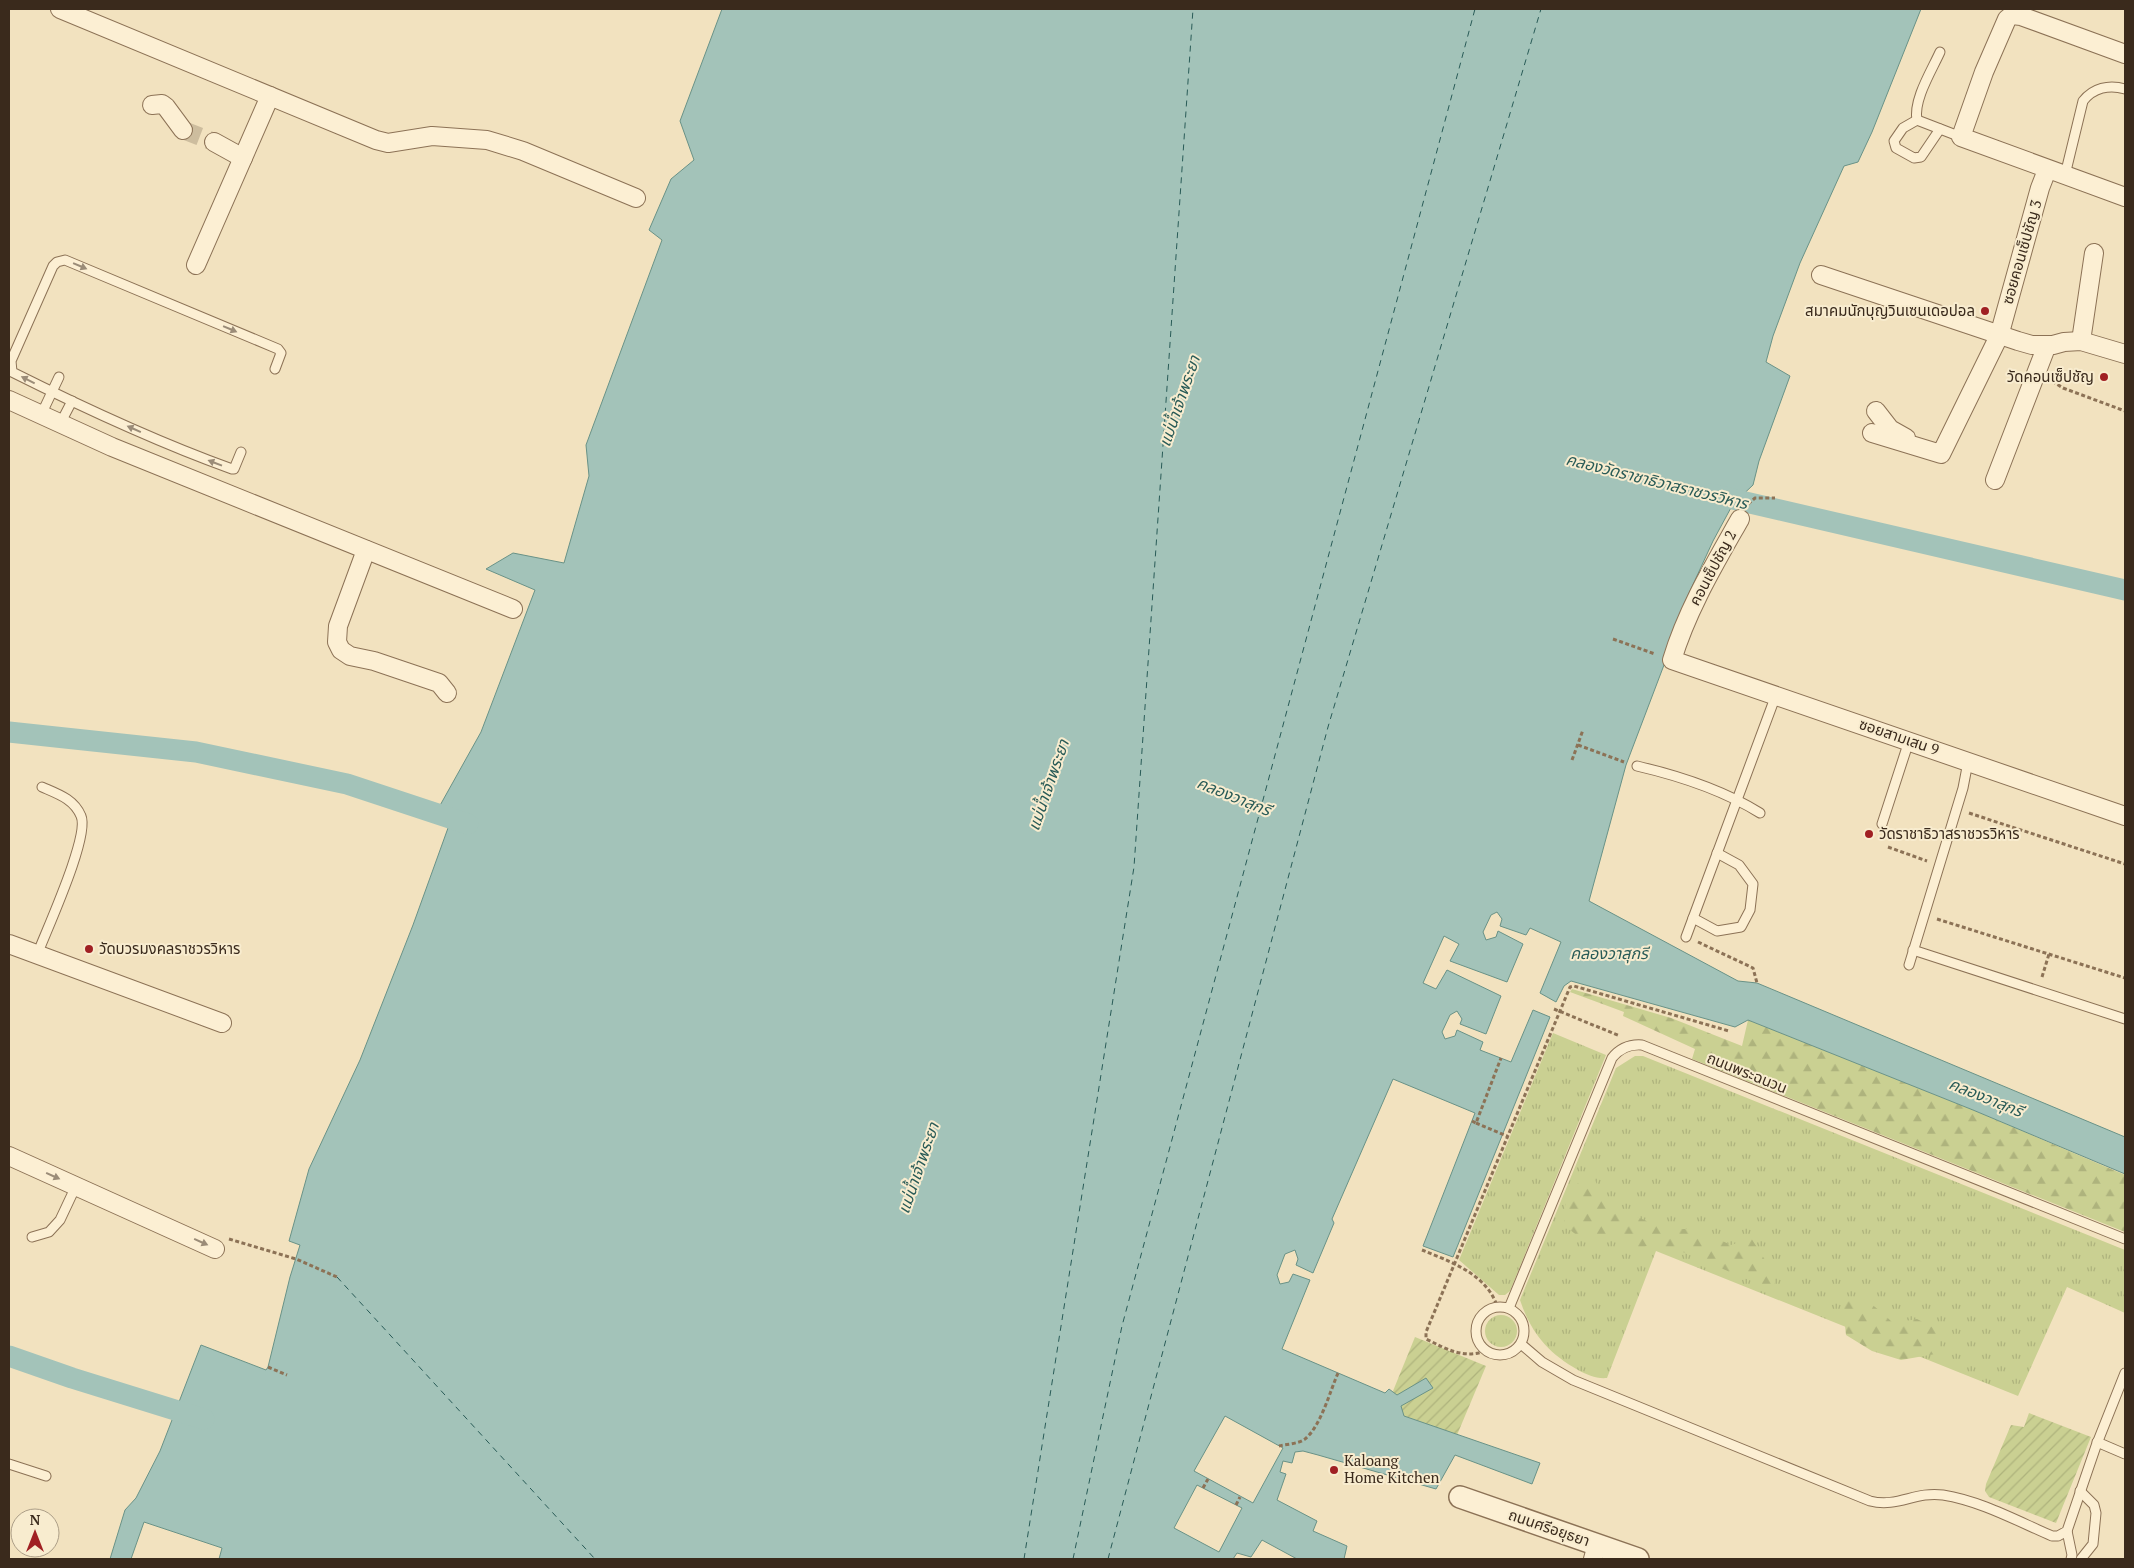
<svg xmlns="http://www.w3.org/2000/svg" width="2134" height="1568" font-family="'PT Serif','Noto Sans Thai',serif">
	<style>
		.grass { fill: url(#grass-tufts) }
		.forest { fill: url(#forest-firs) }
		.garden { fill: url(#garden-furrows) }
		.water { fill: #a3c3b9; stroke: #699287; fill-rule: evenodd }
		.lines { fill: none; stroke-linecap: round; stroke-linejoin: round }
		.canal { stroke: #a3c3b9; stroke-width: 21 }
		.ferry { stroke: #295b57; stroke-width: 1; stroke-dasharray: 6 5; stroke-linecap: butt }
		.minor-tunnel { stroke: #cdbd9e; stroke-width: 18; stroke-dasharray: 18 9; stroke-linecap: butt }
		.service-casing { stroke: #8c7256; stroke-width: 11 }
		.minor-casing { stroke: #8c7256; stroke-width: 20 }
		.tertiary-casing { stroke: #8c7256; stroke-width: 24 }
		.path { stroke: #8c7256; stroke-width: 3; stroke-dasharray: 4 2.5; stroke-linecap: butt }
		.service { stroke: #fcefd3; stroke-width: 9 }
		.minor { stroke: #fcefd3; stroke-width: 18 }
		.tertiary { stroke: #fcefd3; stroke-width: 21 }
		.oneway { fill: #9b8c78 }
		.poi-dot { fill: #a02023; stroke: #f8eccf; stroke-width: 2 }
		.labels { text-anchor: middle; stroke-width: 4; stroke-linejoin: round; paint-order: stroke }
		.street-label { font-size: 15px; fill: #3a2a1c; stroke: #f8eccf }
		.poi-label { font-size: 15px; fill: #3a2a1c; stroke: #f8eccf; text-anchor: start }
		.water-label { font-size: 16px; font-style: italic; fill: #295b57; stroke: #f8eccf }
	</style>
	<defs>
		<pattern id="grass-tufts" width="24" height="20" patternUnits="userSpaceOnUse" patternTransform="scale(1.25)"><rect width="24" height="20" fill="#cad092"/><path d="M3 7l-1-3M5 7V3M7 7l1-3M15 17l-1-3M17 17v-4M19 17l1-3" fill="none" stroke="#aeb37d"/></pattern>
		<pattern id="forest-firs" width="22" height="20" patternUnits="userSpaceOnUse" patternTransform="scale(1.25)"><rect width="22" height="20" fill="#cad092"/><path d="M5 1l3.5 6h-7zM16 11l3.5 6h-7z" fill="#aeb37d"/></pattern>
		<pattern id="garden-furrows" width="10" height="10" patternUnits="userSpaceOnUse" patternTransform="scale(1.25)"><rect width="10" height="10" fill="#cad092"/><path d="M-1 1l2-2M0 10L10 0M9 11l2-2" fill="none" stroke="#aeb37d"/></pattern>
	</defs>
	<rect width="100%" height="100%" fill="#f2e2bf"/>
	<g class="grass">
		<path d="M1553,1033L1606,1055L1510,1291L1505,1295H1499L1459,1260Z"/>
		<path d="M1635,1056H1643L2125,1250V1313L2067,1287L2018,1396L1656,1251L1607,1378C1596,1379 1588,1375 1578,1370C1548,1353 1531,1333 1520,1300L1616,1068Z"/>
		<circle cx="1501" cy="1331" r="16"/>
	</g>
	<g class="forest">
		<path d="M1572,989L1671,1018L1742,1046L1748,1020L1973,1110L2125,1175V1232L1692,1059L1695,1049L1623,1016L1624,1012L1570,992Z"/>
		<path d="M1592,1175L1605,1199L1626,1212L1665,1229H1696L1731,1245L1751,1238L1774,1274V1286L1761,1285L1678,1250L1652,1244L1631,1252L1622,1235L1579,1237L1564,1225C1564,1201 1567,1186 1592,1175Z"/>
		<path d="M1842,1297C1870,1300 1873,1304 1893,1323L1917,1319L1938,1330L1941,1353L1901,1360L1872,1351L1846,1335Z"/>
	</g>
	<g class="garden">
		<path d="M1415,1337L1486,1366L1457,1435L1404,1416L1393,1391Z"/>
		<path d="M2029,1413L2091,1437L2056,1523L1989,1497L1985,1491L1986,1484L2011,1425L2024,1427Z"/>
	</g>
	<path class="water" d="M722,9H1921L1872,132L1858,162L1844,166L1800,263L1773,336L1766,362L1790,376L1759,461L1753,485L1733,504L1713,541L1684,604L1675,636L1626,765L1589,901L1738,981L1757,983L2125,1137V1174L1973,1110L1748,1020L1735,1027L1571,981L1564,986L1556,1002L1540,993L1561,942L1530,928L1526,935L1500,926L1502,919L1497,912L1491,915L1483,932L1486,940L1496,937L1498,931L1523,944L1507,982L1450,961L1459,944L1444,936L1423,983L1436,989L1447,970L1501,996L1486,1034L1460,1024L1462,1019L1457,1011L1450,1015L1442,1032L1445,1039L1455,1036L1457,1030L1483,1042L1480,1050L1511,1062L1533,1010L1550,1017L1453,1257L1423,1246L1475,1113L1393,1079L1332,1219L1334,1223L1313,1273L1296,1265L1298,1259L1295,1250L1285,1254L1277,1275L1280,1284L1289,1282L1293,1274L1310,1280L1282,1349L1385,1393L1389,1389L1397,1395L1426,1378L1433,1388L1401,1406L1404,1416L1540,1463L1532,1484L1455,1455L1436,1489L1318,1455L1303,1451L1295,1452L1292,1463L1283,1461L1280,1472L1286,1474L1277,1500L1317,1521L1313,1531L1347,1546L1344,1559H1297L1262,1540L1251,1557L1237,1553L1233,1559H219L222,1548L144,1522L131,1559H110L125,1510L136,1498L160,1451L201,1345L266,1370L268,1367L290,1277L300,1245L289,1241L309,1169L360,1060L413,925L448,828L438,809L481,732L535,590L486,569L513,553L564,563L589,476L586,445L662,240L649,230L671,179L694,160L680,121ZM1225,1416L1283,1448L1253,1503L1194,1471ZM1197,1485L1242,1508L1219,1552L1174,1528Z"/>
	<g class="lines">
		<g class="canal">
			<path d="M1711,494L2125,590"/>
			<path d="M9,732L196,752L347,784L468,824"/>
			<path d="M9,1356L72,1378L204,1419"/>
		</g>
		<g class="ferry">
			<path d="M337,1277L595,1559"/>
			<path d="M1024,1559L1134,867L1193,9"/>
			<path d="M1073,1559L1122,1326L1475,9"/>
			<path d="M1108,1559L1328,727L1541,9"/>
		</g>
		<path class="minor-tunnel" d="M183,130L214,142"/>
		<g class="service-casing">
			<g id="service">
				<path d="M1940,52C1932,70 1913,100 1917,120L1961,137"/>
				<path d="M1917,120L1903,128L1894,141L1896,148L1914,158L1921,157L1940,129"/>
				<path d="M2065,175L2083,101C2093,88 2109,84 2125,89"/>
				<path d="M41,415L59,377"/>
				<path d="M60,424L72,401"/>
				<path d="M241,452L234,469H232C157,442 84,408 12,372L11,361L53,266L57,262L65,260L278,349L281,353L275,369"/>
				<path d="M1637,766C1680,776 1723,790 1760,813"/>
				<path d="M1882,824L1909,741"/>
				<path d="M1693,918L1717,931L1741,927L1750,910L1753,884L1739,865L1717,853"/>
				<path d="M1686,937L1776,695"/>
				<path d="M1913,950L2125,1019"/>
				<path d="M37,955C46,931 90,836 81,816C74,799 58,794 42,787"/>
				<path d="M1909,965L1963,788L1968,762"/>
				<path d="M32,1237L49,1232L60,1220L76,1186"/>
				<circle cx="1500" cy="1331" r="24"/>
				<path d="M1509,1308L1612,1058C1620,1048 1629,1044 1642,1045L2125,1239"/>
				<path d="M1521,1344L1542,1362L1573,1380L1870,1501C1898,1508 1915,1491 1943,1495C1981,1501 2017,1521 2052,1536H2058L2067,1531L2096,1446L2125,1373"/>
				<path d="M2097,1442L2125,1454"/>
				<path d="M9,1464L46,1476"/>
				<path d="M2080,1491L2094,1505L2096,1513L2093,1544L2081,1559"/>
				<path d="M2067,1531L2072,1555L2071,1559"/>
			</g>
		</g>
		<g class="minor-casing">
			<g id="minor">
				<path d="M60,9L376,140L388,143L432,136L487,140L523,151L636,198"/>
				<path d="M2125,54L2021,16L2012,15L2007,19L1984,72L1961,137L2125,197"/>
				<path d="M152,105L162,104L166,107L183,130"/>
				<path d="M214,142L243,158"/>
				<path d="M196,265L270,96"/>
				<path d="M1821,275L2018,341L2032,345H2053L2064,342L2081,341L2125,354"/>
				<path d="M2081,341L2094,253"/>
				<path d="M9,400L112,447L513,609"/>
				<path d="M1876,411L1890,429L1906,438"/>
				<path d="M1872,433L1941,454L1999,336L2040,188L2047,170"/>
				<path d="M1995,480L2047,345"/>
				<path d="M1740,519C1714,565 1687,610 1672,660L2125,816"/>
				<path d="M366,550L338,626L337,642L341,650L350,656L374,661L439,683L447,693"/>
				<path d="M9,944L222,1023"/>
				<path d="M9,1156L215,1249"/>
				<path d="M1593,1559L1597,1544"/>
			</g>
		</g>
		<g class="tertiary-casing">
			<path id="tertiary" d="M1460,1497L1638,1559"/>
		</g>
		<g class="path">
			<path d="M2052,381L2063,388L2125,411"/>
			<path d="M1748,504L1755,498H1775"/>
			<path d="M1613,639L1655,654"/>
			<path d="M1578,745L1624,762"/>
			<path d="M1572,760L1583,730"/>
			<path d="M1969,813L2125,864"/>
			<path d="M1888,847L1927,861"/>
			<path d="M1937,919L2125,978"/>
			<path d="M1698,942L1753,968L1757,983"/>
			<path d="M2042,977L2049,954"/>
			<path d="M1554,1009L1620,1036"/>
			<path d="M1472,1121L1476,1123L1501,1058"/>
			<path d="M1476,1123L1507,1136"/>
			<path d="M229,1239L296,1259L337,1277"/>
			<path d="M1422,1250C1449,1261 1484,1273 1496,1303"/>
			<path d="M1486,1351C1462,1359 1447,1349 1426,1339V1332L1570,987L1574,986L1729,1031"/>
			<path d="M268,1367L287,1375"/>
			<path d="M1279,1446C1287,1444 1298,1444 1305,1439C1321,1426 1330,1391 1338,1373"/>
			<path d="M1203,1488L1208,1479"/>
			<path d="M1236,1505L1240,1497"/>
		</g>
		<use href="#service" class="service"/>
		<use href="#minor" class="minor"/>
		<use href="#tertiary" class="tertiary"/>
	</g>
	<defs><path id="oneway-solid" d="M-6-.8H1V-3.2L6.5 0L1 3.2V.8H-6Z" transform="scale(1.25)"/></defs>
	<g class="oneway">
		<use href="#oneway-solid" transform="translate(80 266) rotate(23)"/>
		<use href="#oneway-solid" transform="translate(230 329) rotate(23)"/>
		<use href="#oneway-solid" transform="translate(28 380) rotate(-153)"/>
		<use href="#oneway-solid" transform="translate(134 429) rotate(-156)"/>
		<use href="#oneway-solid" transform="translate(215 463) rotate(-159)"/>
		<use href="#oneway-solid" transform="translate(53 1176) rotate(24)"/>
		<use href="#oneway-solid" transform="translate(201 1242) rotate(24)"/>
	</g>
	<g class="poi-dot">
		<circle cx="1985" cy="311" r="5"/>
		<circle cx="2104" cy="377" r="5"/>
		<circle cx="1869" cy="834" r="5"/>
		<circle cx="89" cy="949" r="5"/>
		<circle cx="1334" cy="1470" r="5"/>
	</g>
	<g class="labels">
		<g class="street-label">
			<text transform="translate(2022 252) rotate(-74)" y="5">ซอยคอนเซ็ปชัญ 3</text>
			<text transform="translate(1713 568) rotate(-62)" y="5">คอนเซ็ปชัญ 2</text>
			<text transform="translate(1899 737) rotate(19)" y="5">ซอยสามเสน 9</text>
			<text transform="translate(1747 1073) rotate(22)" y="5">ถนนพระฉนวน</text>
			<text transform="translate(1549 1528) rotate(19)" y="5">ถนนศรีอยุธยา</text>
		</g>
		<g class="poi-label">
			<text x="1975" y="316" text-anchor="end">สมาคมนักบุญวินเซนเดอปอล</text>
			<text x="2094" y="382" text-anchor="end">วัดคอนเซ็ปชัญ</text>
			<text x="1879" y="839">วัดราชาธิวาสราชวรวิหาร</text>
			<text x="99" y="954">วัดบวรมงคลราชวรวิหาร</text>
			<text x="1344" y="1466">Kaloang<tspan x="1344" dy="17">Home Kitchen</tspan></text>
		</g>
		<g class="water-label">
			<text transform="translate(1179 401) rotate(-71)" y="6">แม่น้ำเจ้าพระยา</text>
			<text transform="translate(1657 481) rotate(14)" y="6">คลองวัดราชาธิวาสราชวรวิหาร</text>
			<text transform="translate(1048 785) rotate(-71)" y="6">แม่น้ำเจ้าพระยา</text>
			<text transform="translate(1234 796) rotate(22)" y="6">คลองวาสุกรี</text>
			<text x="1609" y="959">คลองวาสุกรี</text>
			<text transform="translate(1986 1097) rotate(22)" y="6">คลองวาสุกรี</text>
			<text transform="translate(918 1168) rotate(-71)" y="6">แม่น้ำเจ้าพระยา</text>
		</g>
	</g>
	<rect width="2134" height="1568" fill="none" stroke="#3a2a1c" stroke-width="20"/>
	<g transform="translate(35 1533)"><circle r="24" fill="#f8eccf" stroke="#ac9e87"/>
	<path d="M0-4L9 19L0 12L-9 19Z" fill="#a02023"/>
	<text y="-8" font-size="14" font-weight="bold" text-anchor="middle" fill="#3a2a1c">N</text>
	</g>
</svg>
